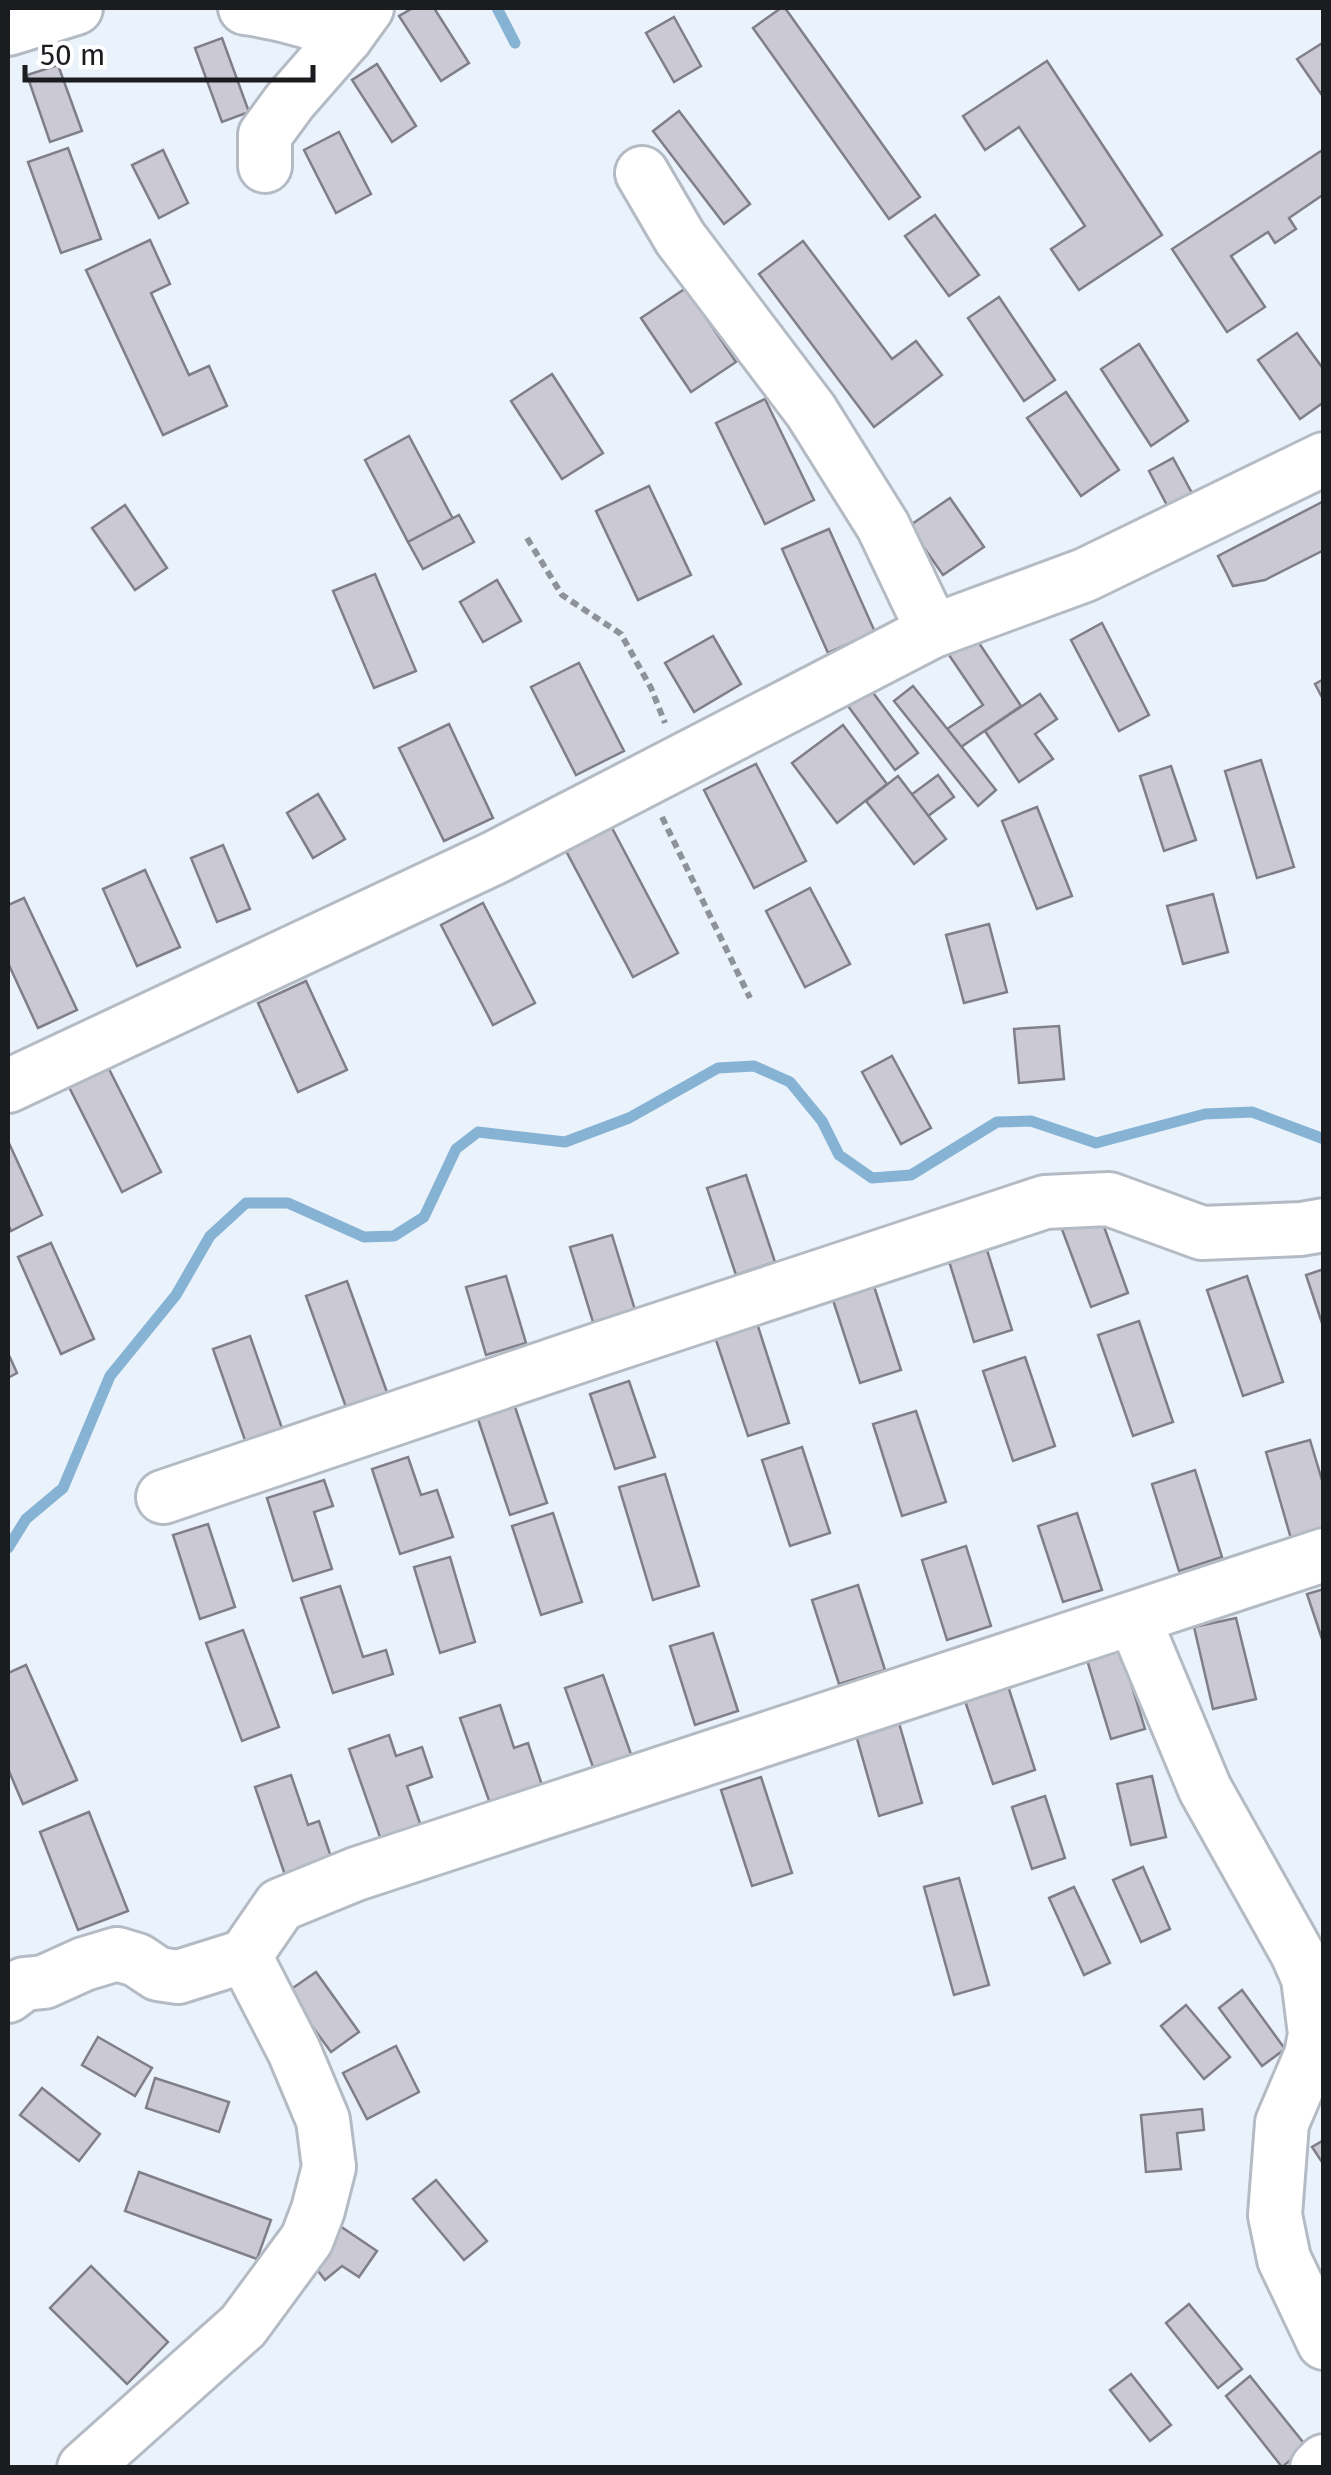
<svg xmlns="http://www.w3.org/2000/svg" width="1331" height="2475" font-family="'Fira Sans',sans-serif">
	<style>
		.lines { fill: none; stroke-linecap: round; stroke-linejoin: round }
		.stream { stroke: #86b3d4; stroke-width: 11 }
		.building { fill: #cbc9d4; stroke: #807f89; stroke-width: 2.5 }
		.minor-casing { stroke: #b4bbc4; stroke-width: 58 }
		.path { stroke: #8e939a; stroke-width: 6; stroke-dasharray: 8 5; stroke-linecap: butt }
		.minor { stroke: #fff; stroke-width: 52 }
	</style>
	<rect width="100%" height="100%" fill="#eaf2fb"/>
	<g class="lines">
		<g class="stream">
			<path d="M497,8L515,43"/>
			<path d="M8,1548L26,1519L63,1488L110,1376L176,1295L210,1236L246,1203H288L364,1237L394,1236L424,1217L456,1149L478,1132L565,1142L629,1118L718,1068L754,1066L790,1082L822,1121L839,1155L872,1178L911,1175L997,1122L1031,1121L1096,1143L1205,1114L1252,1112L1324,1139"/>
		</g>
	</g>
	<g class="building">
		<path d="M413,8H434L469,63L441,81L399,16Z"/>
		<path d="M781,8H785L920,197L889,219L753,28Z"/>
		<path d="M674,17L701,66L674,82L646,33Z"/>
		<path d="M222,38L249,112L222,122L195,48Z"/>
		<path d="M1324,42V98L1297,59Z"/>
		<path d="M1047,61L1162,235L1079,290L1051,249L1085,226L1019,127L985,150L963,116Z"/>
		<path d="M377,64L416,126L392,142L352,80Z"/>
		<path d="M58,65L82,131L50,142L27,75Z"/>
		<path d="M679,111L750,204L724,224L653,131Z"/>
		<path d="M339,132L371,194L336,213L304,150Z"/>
		<path d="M68,148L101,239L61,253L28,162Z"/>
		<path d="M1324,149V194L1289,218L1296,229L1275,243L1268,232L1231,256L1265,307L1227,332L1172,249Z"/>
		<path d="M163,150L188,203L159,218L132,165Z"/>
		<path d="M935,215L979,275L949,296L905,236Z"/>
		<path d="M150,240L170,284L151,293L189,375L209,366L227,406L163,435L86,270Z"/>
		<path d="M803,241L892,359L916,341L942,375L874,427L759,274Z"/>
		<path d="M686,288L736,362L691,392L641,318Z"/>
		<path d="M999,297L1055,380L1024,401L968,318Z"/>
		<path d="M1297,333L1324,370V402L1300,419L1258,360Z"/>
		<path d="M1139,344L1188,421L1151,446L1101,369Z"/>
		<path d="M552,374L603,453L562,479L511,401Z"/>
		<path d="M1066,392L1119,470L1081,496L1027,418Z"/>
		<path d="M765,399L814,500L765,524L716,423Z"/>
		<path d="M409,436L453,519L408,542L365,460Z"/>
		<path d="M1173,458L1193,495L1168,507L1149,471Z"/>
		<path d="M649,486L691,575L638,600L596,511Z"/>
		<path d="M950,498L984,547L943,575L909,526Z"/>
		<path d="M1324,501V550L1265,580L1233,586L1218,556Z"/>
		<path d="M125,505L167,568L135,590L92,528Z"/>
		<path d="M459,515L474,542L423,569L408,542Z"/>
		<path d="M829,529L875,632L828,653L782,549Z"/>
		<path d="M375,574L416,671L374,688L333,591Z"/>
		<path d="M497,580L521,621L483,642L460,602Z"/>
		<path d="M1102,623L1149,715L1119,731L1071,640Z"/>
		<path d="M713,636L741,684L694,712L665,663Z"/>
		<path d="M975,637L1021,706L961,747L947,729L983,705L949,655Z"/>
		<path d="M579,663L624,751L576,775L531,687Z"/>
		<path d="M1324,679V701L1315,684Z"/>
		<path d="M913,686L996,790L978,806L894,701Z"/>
		<path d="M871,690L918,753L895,770L848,706Z"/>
		<path d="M1040,694L1057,719L1035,734L1053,759L1019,782L985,731Z"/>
		<path d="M449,724L493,818L444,841L399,748Z"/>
		<path d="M843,725L887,784L837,823L792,763Z"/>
		<path d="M1261,760L1294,867L1257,878L1225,771Z"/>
		<path d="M756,764L806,861L754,888L704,790Z"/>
		<path d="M1171,766L1196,840L1164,851L1140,776Z"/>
		<path d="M938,775L954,797L928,816L911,795Z"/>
		<path d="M898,776L946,839L914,864L866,801Z"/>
		<path d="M318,794L345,839L313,858L287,813Z"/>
		<path d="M1037,807L1072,896L1037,909L1002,821Z"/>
		<path d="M611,826L678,953L633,977L565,849Z"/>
		<path d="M223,845L250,909L217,922L191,858Z"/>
		<path d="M145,870L180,947L137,966L103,889Z"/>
		<path d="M810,888L850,964L805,987L766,911Z"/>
		<path d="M1213,894L1228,952L1183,964L1167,906Z"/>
		<path d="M24,898L77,1010L38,1028L8,963V905Z"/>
		<path d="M483,903L535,1003L493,1025L441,925Z"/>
		<path d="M989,924L1007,992L964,1003L946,935Z"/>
		<path d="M306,981L347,1070L298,1092L258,1003Z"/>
		<path d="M1059,1026L1064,1079L1019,1083L1014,1029Z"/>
		<path d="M892,1056L931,1128L901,1144L862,1072Z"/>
		<path d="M108,1067L161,1172L122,1192L69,1087Z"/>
		<path d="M8,1141L42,1215L11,1231L8,1224Z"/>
		<path d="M746,1175L775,1262L736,1275L707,1188Z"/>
		<path d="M1098,1210L1128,1293L1091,1307L1060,1224Z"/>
		<path d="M982,1234L1012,1330L974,1342L944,1245Z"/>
		<path d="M612,1235L635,1310L593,1322L570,1247Z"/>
		<path d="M51,1243L94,1339L61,1354L18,1257Z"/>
		<path d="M1324,1269V1329L1306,1275Z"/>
		<path d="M506,1276L526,1343L486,1355L466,1287Z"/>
		<path d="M1247,1276L1283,1382L1243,1396L1207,1290Z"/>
		<path d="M872,1280L901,1370L860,1383L831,1294Z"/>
		<path d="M347,1281L388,1395L347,1410L306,1296Z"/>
		<path d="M755,1317L789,1423L748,1436L713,1331Z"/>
		<path d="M1139,1321L1173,1422L1133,1436L1098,1335Z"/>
		<path d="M250,1336L284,1434L247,1446L213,1349Z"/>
		<path d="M8,1353L17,1373L8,1378Z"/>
		<path d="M1025,1357L1055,1446L1013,1461L983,1371Z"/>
		<path d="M629,1381L655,1457L615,1469L590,1394Z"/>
		<path d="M514,1404L547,1503L510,1515L477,1416Z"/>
		<path d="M916,1411L946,1502L902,1516L873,1424Z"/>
		<path d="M1310,1440L1324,1487V1541L1294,1549L1266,1452Z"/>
		<path d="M802,1447L830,1533L790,1546L762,1460Z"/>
		<path d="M408,1457L421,1495L437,1490L453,1537L400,1554L372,1469Z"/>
		<path d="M1195,1470L1222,1557L1179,1571L1152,1484Z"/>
		<path d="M665,1474L699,1586L653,1600L619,1487Z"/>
		<path d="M324,1480L333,1506L314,1512L332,1569L293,1581L267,1498Z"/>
		<path d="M553,1513L582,1602L541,1615L512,1526Z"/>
		<path d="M1077,1513L1102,1590L1063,1602L1038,1526Z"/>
		<path d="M208,1524L235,1607L200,1619L173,1535Z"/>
		<path d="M966,1546L991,1626L947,1640L922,1560Z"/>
		<path d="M450,1557L475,1642L440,1653L414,1567Z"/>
		<path d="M858,1585L885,1670L839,1684L812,1600Z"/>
		<path d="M340,1586L363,1657L386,1650L393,1674L333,1693L301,1598Z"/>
		<path d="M1324,1589V1645L1307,1594Z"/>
		<path d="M1236,1618L1256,1699L1213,1709L1194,1627Z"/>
		<path d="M243,1630L279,1727L242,1741L206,1643Z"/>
		<path d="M713,1633L738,1711L695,1725L670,1646Z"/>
		<path d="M1118,1640L1145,1729L1111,1739L1084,1650Z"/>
		<path d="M26,1665L77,1780L23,1804L8,1769V1673Z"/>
		<path d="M603,1675L632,1757L594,1770L565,1688Z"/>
		<path d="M1008,1686L1035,1770L993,1784L965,1701Z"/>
		<path d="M500,1705L514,1748L528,1743L545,1794L493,1812L460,1718Z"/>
		<path d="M899,1723L922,1803L879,1816L856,1735Z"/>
		<path d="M389,1735L396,1756L422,1747L432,1777L407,1786L421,1826L381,1840L349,1749Z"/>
		<path d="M291,1775L308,1825L319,1821L333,1863L286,1878L255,1787Z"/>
		<path d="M1152,1776L1166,1837L1131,1845L1117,1784Z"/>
		<path d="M761,1777L792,1873L752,1886L721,1790Z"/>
		<path d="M1045,1796L1065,1858L1032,1869L1012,1807Z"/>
		<path d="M89,1812L128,1911L78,1930L40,1832Z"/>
		<path d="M1143,1867L1170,1929L1141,1942L1113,1880Z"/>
		<path d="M959,1878L989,1985L954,1995L924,1887Z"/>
		<path d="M1074,1887L1110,1963L1084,1975L1049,1898Z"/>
		<path d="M316,1972L359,2032L331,2052L287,1992Z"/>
		<path d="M1242,1990L1285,2049L1262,2066L1219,2008Z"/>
		<path d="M1186,2005L1230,2057L1204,2079L1161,2026Z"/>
		<path d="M98,2037L152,2068L135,2096L82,2065Z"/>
		<path d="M396,2046L419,2092L367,2119L343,2073Z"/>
		<path d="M155,2078L229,2102L219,2132L146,2108Z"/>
		<path d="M42,2088L100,2134L79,2161L20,2115Z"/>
		<path d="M1202,2109L1204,2130L1177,2133L1181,2169L1146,2172L1141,2115Z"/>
		<path d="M1324,2140V2165L1312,2147Z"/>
		<path d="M139,2172L271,2220L257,2259L125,2211Z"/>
		<path d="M436,2180L487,2241L464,2260L413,2199Z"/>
		<path d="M340,2226L377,2251L359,2277L342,2266L325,2280L305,2254Z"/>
		<path d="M91,2266L168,2342L127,2384L50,2308Z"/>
		<path d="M1189,2304L1242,2369L1218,2388L1166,2323Z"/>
		<path d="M1131,2374L1171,2425L1150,2441L1110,2390Z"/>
		<path d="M1250,2376L1307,2447L1282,2467L1226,2396Z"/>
	</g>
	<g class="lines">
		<g class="minor-casing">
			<g id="minor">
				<path d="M245,8C281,13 313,21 346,37"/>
				<path d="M8,29L76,8"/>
				<path d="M265,166V135L290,101L346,37L367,8"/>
				<path d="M642,173L680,238L811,411L883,526L933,631"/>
				<path d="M8,1086L494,858L933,631L1085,575L1324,459"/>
				<path d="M163,1497L603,1348L1045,1202L1109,1199L1202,1233L1301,1229L1324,1225"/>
				<path d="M1134,1619L1205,1789L1297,1953L1308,1978L1315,2034L1311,2055L1282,2123L1275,2215L1284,2259L1324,2343"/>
				<path d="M8,1996L24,1984L44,1982L84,1964L117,1954L137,1960L158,1974L178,1977L245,1956L280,1905L356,1874L1324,1555"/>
				<path d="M84,2468L243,2326L307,2239L318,2210L329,2167L323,2120L294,2051L245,1956"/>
				<path d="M1317,2468L1324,2461"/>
			</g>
		</g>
		<g class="path">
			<path d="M527,538L562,595L621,634L651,688L665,723"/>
			<path d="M662,817L750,998"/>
		</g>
		<use href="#minor" class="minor"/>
	</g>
	<rect width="1331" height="2475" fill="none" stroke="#1a1c20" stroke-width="20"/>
	<path d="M25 65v15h288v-15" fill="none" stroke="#1a1c20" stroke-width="5"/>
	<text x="40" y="65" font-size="30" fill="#1a1c20" stroke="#ffffff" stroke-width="8" paint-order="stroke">50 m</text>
</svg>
